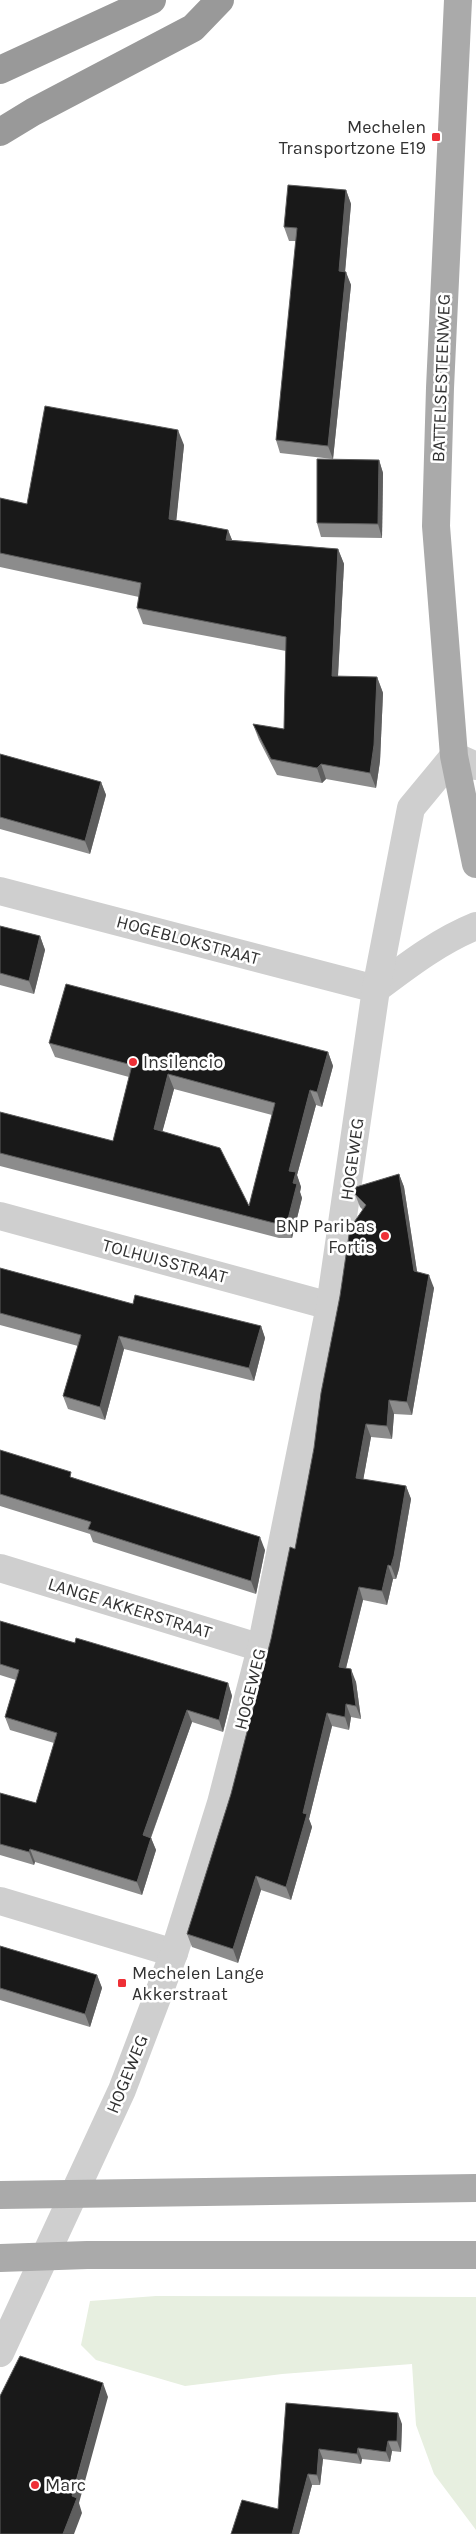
<svg xmlns="http://www.w3.org/2000/svg" width="476" height="2534" font-family="Karla,sans-serif">
	<style>
		.green { fill: #e7efe0 }
		.lines { fill: none; stroke-linecap: round; stroke-linejoin: round }
		.minor { stroke: #cfcfcf; stroke-width: 28 }
		.major { stroke: #aaa; stroke-width: 28 }
		.highway { stroke: #999; stroke-width: 28 }
		.wall { fill: #8c8c8c; fill-rule: evenodd }
		.shaded-wall { fill: #5e5e5e }
		.building { fill: #191919; stroke: #5e5e5e; fill-rule: evenodd }
		.poi-dot { fill: #ee2f36; stroke: #fff; stroke-width: 2 }
		.labels { text-anchor: middle; stroke-width: 5; stroke-linejoin: round; paint-order: stroke }
		.poi-label { font-size: 18px; fill: #323232; stroke: #fff; text-anchor: start }
		.street-label { font-size: 18px; fill: #323232; stroke: #fff }
	</style>
	<rect width="100%" height="100%" fill="#fff"/>
	<path class="green" d="M156,2296L476,2297V2530L434,2474L416,2425L412,2364L282,2374L185,2386L96,2360L81,2345L90,2301Z"/>
	<g class="lines">
		<g class="minor">
			<path d="M0,891L376,989"/>
			<path d="M376,989C408,965 439,941 476,926"/>
			<path d="M0,1216L330,1306"/>
			<path d="M0,1568L261,1648"/>
			<path d="M0,1901L174,1953"/>
			<path d="M0,2353L122,2090L174,1953L221,1803L261,1648L330,1306L376,989L411,808L454,756L476,766"/>
		</g>
		<g class="major">
			<path d="M458,0L440,388L436,526L454,756L476,864"/>
			<path d="M0,2195L476,2188"/>
			<path d="M0,2258L87,2255H476"/>
		</g>
		<g class="highway">
			<path d="M0,70L152,0"/>
			<path d="M0,132L33,112L193,28L220,0"/>
		</g>
	</g>
	<g class="wall">
		<path d="M346,190L351,204L345,271L351,285L333,459L280,453L276,440L296,241H289L284,227Z"/>
		<path d="M184,445L176,520L228,530L232,540L338,549L344,564L338,677H377L383,693L380,761L376,788L326,779L322,783L277,775L259,740L253,724L284,729L286,651L143,624L137,608L139,597L0,567V498L27,504Z"/>
		<path d="M379,460L383,473L382,538L321,537L317,523Z"/>
		<path d="M0,754L101,782L106,795L90,854L0,829Z"/>
		<path d="M0,926L40,936L45,950L34,994L0,985Z"/>
		<path d="M49,1043L328,1052L333,1066L322,1107L316,1105L297,1175L301,1187L300,1192L302,1198L292,1238H279L0,1166V1112L113,1141L129,1077L55,1057ZM174,1089L272,1115L249,1206L162,1132Z"/>
		<path d="M399,1174L404,1187L417,1272L434,1288L412,1415L394,1414L392,1439L371,1437L363,1480L406,1486L411,1499L399,1569L396,1579H393L387,1605L363,1600L346,1668L356,1682L361,1719L351,1717L349,1730L332,1726L309,1819L312,1827L291,1900L261,1890L238,1963L192,1947L187,1934L231,1794L295,1549L363,1210L360,1207L355,1194Z"/>
		<path d="M0,1268L133,1304L261,1326L265,1338L254,1381L124,1349L105,1420L68,1409L63,1396L78,1346L0,1325Z"/>
		<path d="M0,1450L265,1550L256,1594L93,1542L90,1534L0,1506Z"/>
		<path d="M0,1621L75,1643L228,1683L232,1696L223,1732L192,1722L151,1838L156,1850L142,1895L35,1862L34,1865L0,1855V1793L36,1803L54,1743L10,1730L5,1717L16,1680L0,1675Z"/>
		<path d="M0,1946L97,1975L102,1988L90,2027L0,2000Z"/>
		<path d="M286,2403L402,2424L401,2452L392,2451L390,2462L362,2459L361,2464L323,2459L320,2485H312L299,2534H231L278,2509Z"/>
	</g>
	<g class="shaded-wall">
		<path d="M346,190L351,204L344,284L339,271Z"/>
		<path d="M346,272L351,285L333,459L328,446Z"/>
		<path d="M178,430L184,445L175,534L169,519Z"/>
		<path d="M379,460L383,473L382,538L378,524Z"/>
		<path d="M228,530L234,545L226,540Z"/>
		<path d="M338,549L344,564L337,692L332,676Z"/>
		<path d="M377,677L383,693L380,761L376,788L370,773Z"/>
		<path d="M321,764L326,779L322,783L317,768Z"/>
		<path d="M101,782L106,795L90,854L85,841Z"/>
		<path d="M40,936L45,950L34,994L29,981Z"/>
		<path d="M328,1052L333,1066L322,1107L317,1092Z"/>
		<path d="M168,1074L174,1089L159,1144L154,1129Z"/>
		<path d="M310,1090L316,1105L297,1175L301,1187L300,1192L302,1198L292,1238L287,1223L289,1171Z"/>
		<path d="M399,1174L404,1187L419,1284L414,1271Z"/>
		<path d="M429,1275L434,1288L412,1415L407,1402Z"/>
		<path d="M261,1326L265,1338L254,1381L249,1368Z"/>
		<path d="M119,1336L124,1349L105,1420L100,1407Z"/>
		<path d="M389,1400L394,1414L392,1439L387,1426Z"/>
		<path d="M366,1424L371,1437L361,1492L356,1478Z"/>
		<path d="M406,1486L411,1499L399,1569L396,1579L391,1566Z"/>
		<path d="M260,1537L265,1550L256,1594L251,1581Z"/>
		<path d="M388,1565L393,1579L387,1605L382,1591Z"/>
		<path d="M359,1587L363,1600L343,1680L339,1667Z"/>
		<path d="M351,1669L356,1682L361,1719L356,1706Z"/>
		<path d="M228,1683L232,1696L223,1732L219,1720Z"/>
		<path d="M346,1704L351,1717L349,1730L345,1717Z"/>
		<path d="M187,1710L192,1722L147,1848L143,1835Z"/>
		<path d="M327,1713L332,1726L309,1819L312,1827L291,1900L286,1887L303,1813Z"/>
		<path d="M151,1838L156,1850L142,1895L137,1882Z"/>
		<path d="M30,1849L35,1862L34,1865L29,1852Z"/>
		<path d="M256,1876L261,1890L238,1963L233,1949Z"/>
		<path d="M97,1975L102,1988L90,2027L85,2014Z"/>
		<path d="M103,2383L108,2397L79,2503L82,2513L74,2534H63L72,2496Z"/>
		<path d="M398,2413L402,2424L401,2452L397,2441Z"/>
		<path d="M388,2441L392,2451L390,2462L386,2452Z"/>
		<path d="M358,2448L362,2459L361,2464L357,2454Z"/>
		<path d="M319,2449L323,2459L320,2485L317,2475Z"/>
		<path d="M308,2474L312,2485L299,2534H292Z"/>
	</g>
	<g class="building">
		<path d="M288,185L346,190L339,271L346,272L328,446L276,440L297,228L284,227Z"/>
		<path d="M45,406L178,430L169,519L228,530L226,540L338,549L332,676L377,677L374,745L370,773L321,764L317,768L271,759L253,724L284,729L286,637L137,608L141,583L0,553V498L27,504Z"/>
		<path d="M317,459L379,460L378,524L317,523Z"/>
		<path d="M0,754L101,782L85,841L0,817Z"/>
		<path d="M0,926L40,936L29,981L0,973Z"/>
		<path d="M66,984L328,1052L317,1092L310,1090L289,1171L296,1172L293,1183L297,1184L287,1223H274L0,1153V1112L113,1141L132,1065L49,1043ZM168,1074L275,1103L249,1206L220,1148L154,1129Z"/>
		<path d="M399,1174L414,1271L429,1275L407,1402L389,1400L387,1426L366,1424L356,1478L406,1486L394,1556L391,1566L388,1565L382,1591L359,1587L339,1667L351,1669L356,1706L346,1704L345,1717L327,1713L303,1813L307,1814L286,1887L256,1876L233,1949L187,1934L231,1794L271,1639L290,1547L295,1549L314,1448L321,1393L340,1296L350,1228L366,1205L355,1194L356,1187Z"/>
		<path d="M0,1268L133,1304L135,1295L261,1326L249,1368L119,1336L100,1407L63,1396L81,1335L0,1313Z"/>
		<path d="M0,1450L71,1472L70,1477L260,1537L251,1581L88,1529L91,1522L0,1494Z"/>
		<path d="M0,1621L75,1643L76,1638L228,1683L219,1720L187,1710L143,1835L151,1838L137,1882L30,1849L29,1852L0,1844V1793L36,1803L57,1733L5,1717L19,1670L0,1664Z"/>
		<path d="M0,1946L97,1975L85,2014L0,1988Z"/>
		<path d="M20,2356L103,2383L72,2496L77,2498L63,2534H0V2396Z"/>
		<path d="M286,2403L398,2413L397,2441H388L386,2452L358,2448L357,2454L319,2449L317,2475L308,2474L292,2534H231L242,2500L278,2509Z"/>
	</g>
	<g class="poi-dot">
		<rect x="431" y="132" width="10" height="10" rx="2.5"/>
		<circle cx="133" cy="1062" r="5"/>
		<circle cx="385" cy="1236" r="5"/>
		<rect x="117" y="1978" width="10" height="10" rx="2.5"/>
		<circle cx="35" cy="2485" r="5"/>
	</g>
	<g class="labels">
		<g class="poi-label">
			<text x="426" y="133" text-anchor="end">Mechelen<tspan x="426" dy="21">Transportzone E19</tspan></text>
			<text x="143" y="1068">Insilencio</text>
			<text x="375" y="1232" text-anchor="end">BNP Paribas<tspan x="375" dy="21">Fortis</tspan></text>
			<text x="132" y="1979">Mechelen Lange<tspan x="132" dy="21">Akkerstraat</tspan></text>
			<text x="45" y="2491">Marc</text>
		</g>
		<g class="street-label">
			<text transform="translate(441 378) rotate(-88)" y="6">BATTELSESTEENWEG</text>
			<text transform="translate(188 940) rotate(15)" y="6">HOGEBLOKSTRAAT</text>
			<text transform="translate(352 1159) rotate(-82)" y="6">HOGEWEG</text>
			<text transform="translate(165 1261) rotate(15)" y="6">TOLHUISSTRAAT</text>
			<text transform="translate(130 1608) rotate(17)" y="6">LANGE AKKERSTRAAT</text>
			<text transform="translate(250 1689) rotate(-76)" y="6">HOGEWEG</text>
			<text transform="translate(127 2074) rotate(-68)" y="6">HOGEWEG</text>
		</g>
	</g>
</svg>
